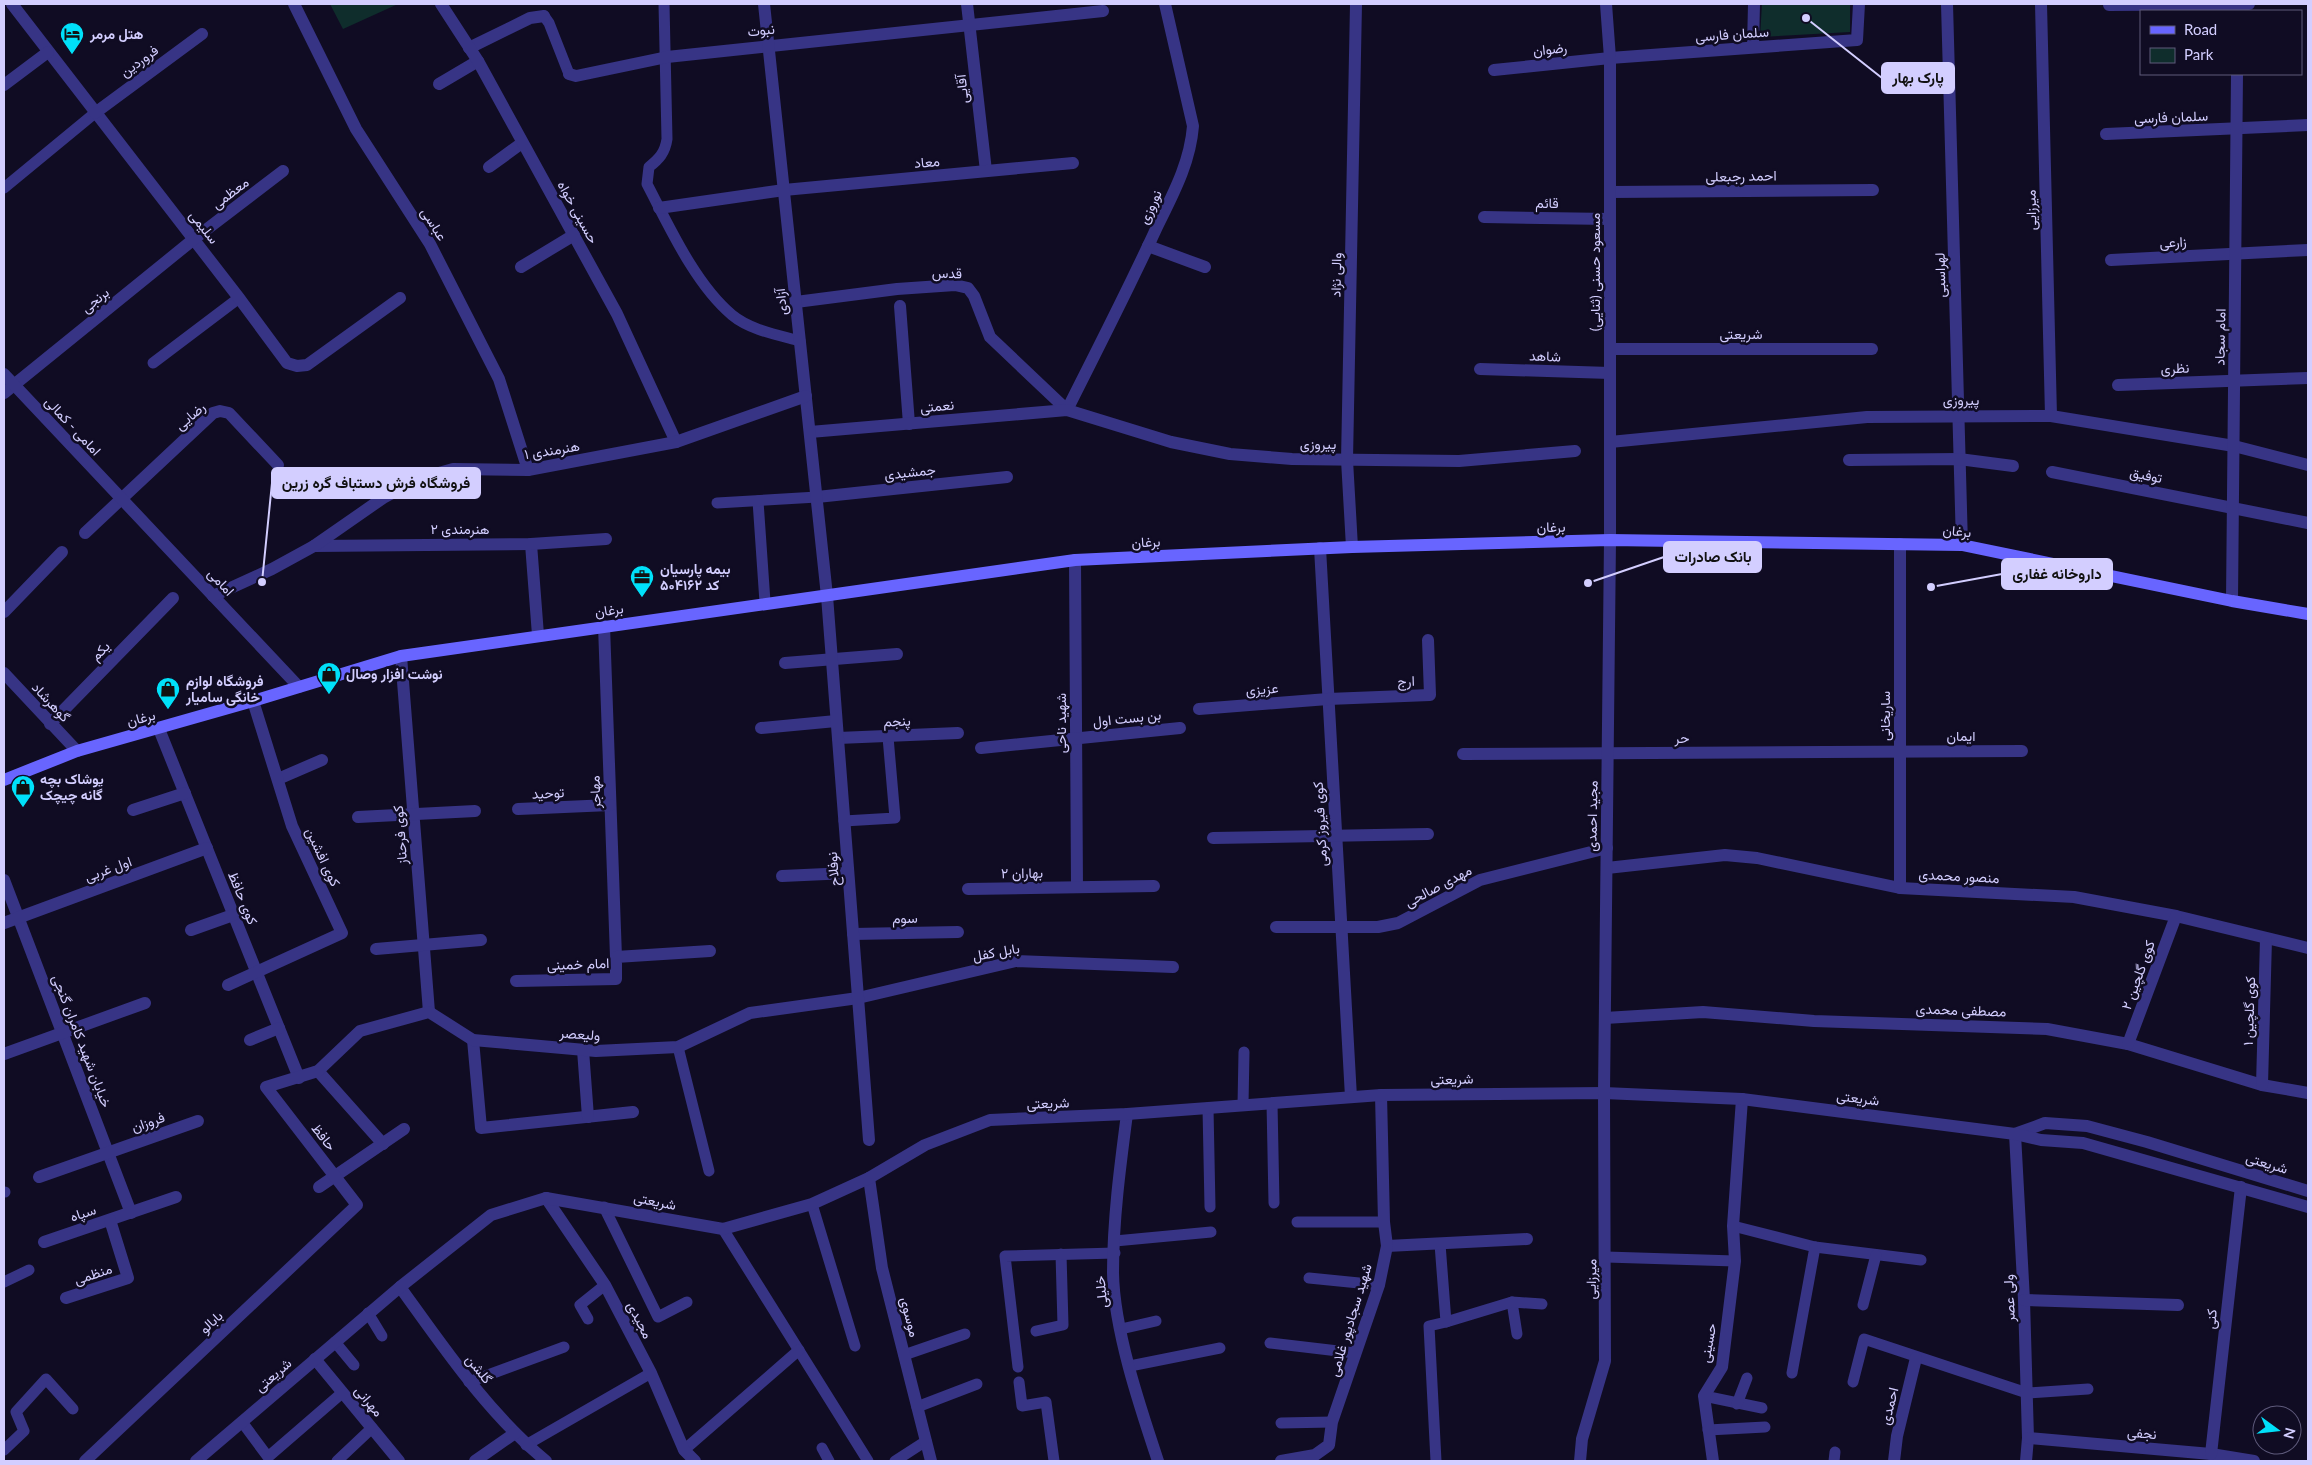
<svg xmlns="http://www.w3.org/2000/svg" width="2312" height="1465" font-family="Lato,Vazirmatn,sans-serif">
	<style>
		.green { fill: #0f2d2c }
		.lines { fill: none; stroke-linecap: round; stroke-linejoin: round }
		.service { stroke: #373485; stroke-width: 11 }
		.minor { stroke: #373485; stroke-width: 12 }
		.tertiary { stroke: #373485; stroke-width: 12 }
		.secondary { stroke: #6865ff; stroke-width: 12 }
		.labels { text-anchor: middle; stroke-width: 5; stroke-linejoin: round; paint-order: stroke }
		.street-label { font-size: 14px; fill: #d3ceff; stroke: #100c23 }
		.poi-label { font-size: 14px; font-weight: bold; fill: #d3ceff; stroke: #100c23; text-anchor: start }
		.leader { fill: none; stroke: #d3ceff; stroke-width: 2 }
		.callout-dot { fill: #d3ceff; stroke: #100c23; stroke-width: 2 }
		.callout { fill: #d3ceff; stroke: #d3ceff; stroke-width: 2 }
		.callout-label { font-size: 15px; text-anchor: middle; font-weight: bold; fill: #111 }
	</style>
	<rect width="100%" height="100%" fill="#100c23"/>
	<g class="green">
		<path d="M330,4H398L343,29Z"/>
		<path d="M1762,4H1850V32L1760,37Z"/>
	</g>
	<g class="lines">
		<g class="service">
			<path d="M664,4L667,139C665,153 659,159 649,167L647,184C669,226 695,284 732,315C750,330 778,335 800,341"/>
			<path d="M544,16L549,23L569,74"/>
			<path d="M4,188L95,113"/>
			<path d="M153,363L239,298"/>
			<path d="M758,501L765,602"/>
			<path d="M717,503L817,497"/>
			<path d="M844,821L895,818L888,737"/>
			<path d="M678,1047L709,1171"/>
			<path d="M1272,1103L1274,1203"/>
			<path d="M1243,1105L1244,1052"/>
			<path d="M1208,1108L1210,1207"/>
			<path d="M4,1192H5"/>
			<path d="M812,1204L855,1346"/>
			<path d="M604,1207L658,1317L687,1302"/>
			<path d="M1297,1222H1384"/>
			<path d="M1733,1226L1815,1247L1921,1260"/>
			<path d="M723,1229L868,1461"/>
			<path d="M1115,1241L1211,1232"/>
			<path d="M1606,1257L1735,1261"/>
			<path d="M1309,1278L1379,1285"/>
			<path d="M4,1282L29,1270"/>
			<path d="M1512,1302L1517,1334"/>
			<path d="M1863,1305L1876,1255"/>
			<path d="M368,1313L382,1336"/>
			<path d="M588,1319L580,1305L605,1285"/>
			<path d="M1446,1322L1512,1302L1542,1304"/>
			<path d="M1121,1329L1156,1321"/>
			<path d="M1036,1331L1063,1325L1061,1254"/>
			<path d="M335,1342L354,1365"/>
			<path d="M1270,1343L1355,1353"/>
			<path d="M904,1355L965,1334"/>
			<path d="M1130,1366L1220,1348"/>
			<path d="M1018,1367L1005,1256L1115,1253"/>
			<path d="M1792,1373L1815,1247"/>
			<path d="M469,1382L564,1347"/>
			<path d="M1019,1382L1022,1406L1046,1402L1054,1461"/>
			<path d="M1853,1382L1864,1339L2027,1393L2088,1389"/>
			<path d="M1704,1396L1762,1408"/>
			<path d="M1737,1404L1747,1378"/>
			<path d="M917,1407L977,1384"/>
			<path d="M242,1422L268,1457L342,1393"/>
			<path d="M1281,1423L1332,1422"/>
			<path d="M1708,1430L1765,1427"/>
			<path d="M526,1445L651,1373"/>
			<path d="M822,1448L829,1461"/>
			<path d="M4,1450L24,1431L16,1412L46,1379L73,1409"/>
			<path d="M684,1450L799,1350"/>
			<path d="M337,1461L372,1428"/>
			<path d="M895,1461L926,1441"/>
			<path d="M1436,1461L1429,1326L1446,1322L1440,1244"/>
			<path d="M1834,1461L1835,1452"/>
		</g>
		<g class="minor">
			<path d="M12,4L239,298L287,363L297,366L307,365L400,298"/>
			<path d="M294,4L356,129L430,244L499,379L528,470"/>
			<path d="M967,4L986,171"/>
			<path d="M1947,4L1962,545"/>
			<path d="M2041,4L2051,416"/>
			<path d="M2109,5L2249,4"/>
			<path d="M1753,47L1754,4"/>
			<path d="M469,48L530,18L544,16"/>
			<path d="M1494,70L1610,58L1857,40L1859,4"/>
			<path d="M569,74L576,76L667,57L1103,11"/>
			<path d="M439,84L478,61"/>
			<path d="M4,85L48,52"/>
			<path d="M95,113L202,34"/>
			<path d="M2106,134L2308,125"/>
			<path d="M489,167L522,143"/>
			<path d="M1610,192L1873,190"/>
			<path d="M659,208L784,190L1073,163"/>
			<path d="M1484,217L1610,219"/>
			<path d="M1148,246L1205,267"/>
			<path d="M2111,260L2308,250"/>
			<path d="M521,267L574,235"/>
			<path d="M796,302L897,289L955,285L968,288L974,296L990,337L1067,410"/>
			<path d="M900,306L909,424"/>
			<path d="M1610,349H1872"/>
			<path d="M1480,369L1610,373"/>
			<path d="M2118,385L2308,378"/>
			<path d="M4,393L194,239L283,171"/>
			<path d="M1067,410C1097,350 1128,290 1156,229C1172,196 1190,164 1193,126L1165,4"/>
			<path d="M810,432L1067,410L1171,442L1230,454L1292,459L1459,461L1575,451"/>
			<path d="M1610,442L1867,417L2051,416L2234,446L2308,465"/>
			<path d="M1849,460L1959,459L2013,466"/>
			<path d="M2052,472L2308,523"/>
			<path d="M817,497L1007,477"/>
			<path d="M85,533L213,413L220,411L229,413L278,465"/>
			<path d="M531,544L538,635"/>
			<path d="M314,546L531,544L606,539"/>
			<path d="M1352,547L1347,460L1356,4"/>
			<path d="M1320,548L1351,1097"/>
			<path d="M1075,560L1077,887"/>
			<path d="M2232,601L2237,74"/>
			<path d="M4,612L62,552"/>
			<path d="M604,626L616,957"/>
			<path d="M401,656L429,1012"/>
			<path d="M785,663L897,654"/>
			<path d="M1199,709L1328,699L1430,695L1428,640"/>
			<path d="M50,724L173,598"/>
			<path d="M761,728L836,721"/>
			<path d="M159,729L299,1078"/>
			<path d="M838,738L958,733"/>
			<path d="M981,748L1180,728"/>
			<path d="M1463,754L2022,751"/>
			<path d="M278,779L322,760"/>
			<path d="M518,809L610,805"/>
			<path d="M133,810L185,793"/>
			<path d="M358,817L475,811"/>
			<path d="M1213,838L1428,834"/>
			<path d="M1607,868L1725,855L1757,858L1900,888L2074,897L2176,916L2308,948"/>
			<path d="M782,876L848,873"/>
			<path d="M4,880L131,1213"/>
			<path d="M1900,888V544"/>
			<path d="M968,889L1154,886"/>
			<path d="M4,923L207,848"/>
			<path d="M1276,927H1378L1398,923L1480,880L1607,848"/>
			<path d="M191,930L233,915"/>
			<path d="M853,934L958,932"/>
			<path d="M376,949L481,940"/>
			<path d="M516,981L616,979V957L710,951"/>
			<path d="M228,985L342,933L292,826L253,701"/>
			<path d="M1605,1018L1703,1012L1814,1021L2047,1029L2128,1044L2262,1085L2308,1093"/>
			<path d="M250,1040L279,1028"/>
			<path d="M473,1040L481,1128L633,1112"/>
			<path d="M2128,1044L2176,916"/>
			<path d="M583,1050L588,1117"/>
			<path d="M4,1054L145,1003"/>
			<path d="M318,1071L383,1144"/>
			<path d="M2262,1085L2266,939"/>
			<path d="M1127,1114C1120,1167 1113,1220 1113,1273C1114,1330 1140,1407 1158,1461"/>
			<path d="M2015,1134L2024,1300L2028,1438L2026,1461"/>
			<path d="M39,1177L198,1121"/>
			<path d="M869,1178L882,1268L931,1461"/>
			<path d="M319,1187L404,1129"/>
			<path d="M546,1198L605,1285L651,1373L684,1450L695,1461"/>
			<path d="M44,1242L176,1197"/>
			<path d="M1387,1246L1527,1239"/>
			<path d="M400,1287C444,1348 487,1412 546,1461"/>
			<path d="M66,1298L128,1278L110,1220"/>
			<path d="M2024,1300L2178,1305"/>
			<path d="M315,1359L399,1461"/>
			<path d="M2028,1438L2211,1454L2254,1461"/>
			<path d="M2211,1454L2241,1187"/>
			<path d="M85,1461L357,1205L266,1087L318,1071L360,1031L429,1012L473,1040L596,1051L678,1047L750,1013L858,998L1016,961L1173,967"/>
			<path d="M475,1461L515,1433"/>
			<path d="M1281,1461L1315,1455L1329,1445L1332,1422L1379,1285L1387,1246L1384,1222L1381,1095"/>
			<path d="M1713,1461L1704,1396L1722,1367L1735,1261L1733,1226L1742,1099"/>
			<path d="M1894,1461L1897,1436L1916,1358"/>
		</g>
		<g class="tertiary">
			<path d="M441,4L478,61L617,314L676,442"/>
			<path d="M764,4L827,596L869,1140"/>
			<path d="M4,374L299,687"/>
			<path d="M213,596L272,569L314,546L383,498L418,479L453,469L528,470L676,442L806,396"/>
			<path d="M4,673L77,751"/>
			<path d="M2015,1134L2045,1123L2087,1126L2147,1142L2308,1191"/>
			<path d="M196,1461L400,1287L491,1215L546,1198L723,1229L812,1204L869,1178L925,1145L990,1120L1127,1114L1381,1095L1604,1093L1742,1099L2015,1134L2041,1140L2083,1143L2308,1207"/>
			<path d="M1580,1461L1582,1439L1605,1361L1604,1093L1610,540V58L1606,4"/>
		</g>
		<path class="secondary" d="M4,780L77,751L253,701L401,656L1075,560L1352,547L1610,540L1962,545L2232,601L2308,614"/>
	</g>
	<defs>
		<g id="hotel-pin" transform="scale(1.25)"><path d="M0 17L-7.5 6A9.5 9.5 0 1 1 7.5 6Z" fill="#00e0f9" stroke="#100c23"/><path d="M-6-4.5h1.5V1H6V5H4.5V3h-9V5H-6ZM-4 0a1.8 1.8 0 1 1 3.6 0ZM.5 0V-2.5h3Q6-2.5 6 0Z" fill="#111"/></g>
		<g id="office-pin" transform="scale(1.25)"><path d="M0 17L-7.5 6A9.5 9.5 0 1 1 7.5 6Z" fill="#00e0f9" stroke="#100c23"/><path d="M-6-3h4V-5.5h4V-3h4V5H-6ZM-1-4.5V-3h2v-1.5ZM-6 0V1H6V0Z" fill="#111"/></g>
		<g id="shop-pin" transform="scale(1.25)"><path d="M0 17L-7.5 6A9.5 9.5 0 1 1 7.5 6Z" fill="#00e0f9" stroke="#100c23"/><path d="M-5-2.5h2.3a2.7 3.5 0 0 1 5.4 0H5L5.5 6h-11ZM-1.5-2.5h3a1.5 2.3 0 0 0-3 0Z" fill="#111"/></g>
	</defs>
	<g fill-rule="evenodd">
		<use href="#hotel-pin" x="72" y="34"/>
		<use href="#office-pin" x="642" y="577"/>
		<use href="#shop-pin" x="329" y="674"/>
		<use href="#shop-pin" x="168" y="689"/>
		<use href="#shop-pin" x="23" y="787"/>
	</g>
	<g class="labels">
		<g class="street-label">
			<text transform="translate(761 30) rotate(-6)" y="5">نبوت</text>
			<text transform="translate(1732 34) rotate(-4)" y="5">سلمان فارسی</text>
			<text transform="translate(1550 49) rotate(-6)" y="5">رضوان</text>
			<text transform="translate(139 61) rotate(-36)" y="5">فروردین</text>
			<text transform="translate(962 89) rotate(-96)" y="5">آقایی</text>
			<text transform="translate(2171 117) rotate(-2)" y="5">سلمان فارسی</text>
			<text transform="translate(927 162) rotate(-5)" y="5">معاد</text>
			<text transform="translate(1741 176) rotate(-1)" y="5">احمد رجبعلی</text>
			<text transform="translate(230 193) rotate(-37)" y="5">معظمی</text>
			<text transform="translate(1547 203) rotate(1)" y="5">قائم</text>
			<text transform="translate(1150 207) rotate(-65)" y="5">نوروزی</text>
			<text transform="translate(2031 210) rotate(-91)" y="5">میرزایی</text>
			<text transform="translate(578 212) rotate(61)" y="5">حسینی خواه</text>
			<text transform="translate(434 224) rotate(58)" y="5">عباسی</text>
			<text transform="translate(204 227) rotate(52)" y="5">سلیمی</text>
			<text transform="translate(2173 242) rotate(-3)" y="5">زارعی</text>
			<text transform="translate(1595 272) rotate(-90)" y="5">مسعود حسنی (ثنایی)</text>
			<text transform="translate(947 273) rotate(2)" y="5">قدس</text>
			<text transform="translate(1336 275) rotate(-89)" y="5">والی نژاد</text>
			<text transform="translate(1940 275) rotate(-91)" y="5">لهراسبی</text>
			<text transform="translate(95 300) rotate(-39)" y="5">برنجی</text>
			<text transform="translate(781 302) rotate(-96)" y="5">آزادی</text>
			<text x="1741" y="339">شریعتی</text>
			<text transform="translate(2220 337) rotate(-89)" y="5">امام سجاد</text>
			<text transform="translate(1545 356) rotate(2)" y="5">شاهد</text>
			<text transform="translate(2175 368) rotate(-2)" y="5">نظری</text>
			<text x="1961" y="405">پیروزی</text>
			<text transform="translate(937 406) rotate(-5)" y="5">نعمتی</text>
			<text transform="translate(190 416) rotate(-40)" y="5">رضایی</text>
			<text transform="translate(73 426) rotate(47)" y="5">امامی - کمالی</text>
			<text x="1318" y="449">پیروزی</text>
			<text transform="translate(552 450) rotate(-9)" y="5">هنرمندی ۱</text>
			<text transform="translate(910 472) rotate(-6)" y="5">جمشیدی</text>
			<text transform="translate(2146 475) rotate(11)" y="5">توفیق</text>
			<text transform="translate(1551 527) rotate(-1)" y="5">برغان</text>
			<text x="460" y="534">هنرمندی ۲</text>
			<text transform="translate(1957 531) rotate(5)" y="5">برغان</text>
			<text transform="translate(1146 542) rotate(-3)" y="5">برغان</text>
			<text transform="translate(221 582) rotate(47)" y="5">امامی</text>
			<text transform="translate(609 610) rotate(-8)" y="5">برغان</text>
			<text transform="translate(100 651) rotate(-46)" y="5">یکم</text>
			<text transform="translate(1406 681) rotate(-2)" y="5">ارج</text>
			<text transform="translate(1262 689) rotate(-4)" y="5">عزیزی</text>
			<text transform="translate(51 702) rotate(47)" y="5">گوهرشاد</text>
			<text transform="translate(1885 716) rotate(-90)" y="5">ساریخانی</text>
			<text transform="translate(141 718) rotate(-15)" y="5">برغان</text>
			<text transform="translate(1127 718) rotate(-6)" y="5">بن بست اول</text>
			<text transform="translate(897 721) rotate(-2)" y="5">پنجم</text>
			<text transform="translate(1061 723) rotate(-90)" y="5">شهید ناحی</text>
			<text x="1961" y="741">ایمان</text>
			<text x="1682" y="743">حر</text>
			<text transform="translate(595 792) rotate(-92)" y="5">مهاجر</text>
			<text transform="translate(548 793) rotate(-3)" y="5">توحید</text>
			<text transform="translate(1592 816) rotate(-89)" y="5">مجید احمدی</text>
			<text transform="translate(1320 824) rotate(-93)" y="5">کوی فیروز کرمی</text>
			<text transform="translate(400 835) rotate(-94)" y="5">کوی فرحناز</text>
			<text transform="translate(323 857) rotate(65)" y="5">کوی افشین</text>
			<text transform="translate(108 869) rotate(-20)" y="5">اول غربی</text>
			<text transform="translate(833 869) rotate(-94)" y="5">نوفلاح</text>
			<text transform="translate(1022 873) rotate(-1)" y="5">بهاران ۲</text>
			<text transform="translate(1959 876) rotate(3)" y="5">منصور محمدی</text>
			<text transform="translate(1438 886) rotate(-28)" y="5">مهدی صالحی</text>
			<text transform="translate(243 898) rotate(68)" y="5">کوی حافظ</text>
			<text transform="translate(905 918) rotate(-1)" y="5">سوم</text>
			<text transform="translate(996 952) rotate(-10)" y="5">بابل کفل</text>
			<text transform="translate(578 964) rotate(-2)" y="5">امام خمینی</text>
			<text transform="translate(2138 975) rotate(-70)" y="5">کوی گلچین ۲</text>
			<text transform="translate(1961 1010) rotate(2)" y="5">مصطفی محمدی</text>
			<text transform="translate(2249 1011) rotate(-88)" y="5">کوی گلچین ۱</text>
			<text transform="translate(580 1034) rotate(4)" y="5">ولیعصر</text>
			<text transform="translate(82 1041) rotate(69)" y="5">خیابان شهید کامران گنجی</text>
			<text transform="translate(1452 1079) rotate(-1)" y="5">شریعتی</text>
			<text transform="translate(1858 1098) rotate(7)" y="5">شریعتی</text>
			<text transform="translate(1048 1103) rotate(-2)" y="5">شریعتی</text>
			<text transform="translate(148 1122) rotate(-19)" y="5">فروزان</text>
			<text transform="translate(324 1137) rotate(52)" y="5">حافظ</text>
			<text transform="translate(2267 1163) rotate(17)" y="5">شریعتی</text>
			<text transform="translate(655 1201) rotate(11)" y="5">شریعتی</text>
			<text transform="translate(83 1213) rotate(-18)" y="5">سپاه</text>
			<text transform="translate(93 1274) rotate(-18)" y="5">منظمی</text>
			<text transform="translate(1591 1279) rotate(-89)" y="5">میرزایی</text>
			<text transform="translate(1101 1292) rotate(-96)" y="5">خلیلی</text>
			<text transform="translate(2009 1298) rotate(-92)" y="5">ولی عصر</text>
			<text transform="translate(910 1317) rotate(76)" y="5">موسوی</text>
			<text transform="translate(2211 1319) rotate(-84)" y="5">کنی</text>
			<text transform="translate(640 1320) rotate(63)" y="5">مجیدی</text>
			<text transform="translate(1350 1320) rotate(-73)" y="5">شهید سجادپور غلامی</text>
			<text transform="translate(211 1322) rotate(-43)" y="5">بابالو</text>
			<text transform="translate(1708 1343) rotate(-80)" y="5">حسینی</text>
			<text transform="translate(479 1369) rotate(51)" y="5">گلشن</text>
			<text transform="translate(273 1375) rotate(-41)" y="5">شریعتی</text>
			<text transform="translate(369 1401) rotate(50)" y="5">مهرانی</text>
			<text transform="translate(1889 1406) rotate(-76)" y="5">احمدی</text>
			<text transform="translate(2142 1433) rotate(5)" y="5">نجفی</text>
		</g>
		<g class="poi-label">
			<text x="90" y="39">هتل مرمر</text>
			<text x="660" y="574">بیمه پارسیان<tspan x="660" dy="16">کد ۵۰۴۱۶۲</tspan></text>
			<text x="346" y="679">نوشت افزار وصال</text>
			<text x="186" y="686">فروشگاه لوازم<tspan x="186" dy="16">خانگی سامیار</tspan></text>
			<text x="40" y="784">پوشاک بچه<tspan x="40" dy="16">گانه چیچک</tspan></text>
		</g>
	</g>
	<path class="leader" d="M1806 18L1882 78M262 582L272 483M1588 583L1664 557M1931 587L2002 574"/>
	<g class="callout-dot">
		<circle cx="1806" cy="18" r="5"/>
		<circle cx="262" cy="582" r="5"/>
		<circle cx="1588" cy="583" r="5"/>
		<circle cx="1931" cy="587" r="5"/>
	</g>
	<g class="callout">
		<rect x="1882" y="63" width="72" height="30" rx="5"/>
		<rect x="272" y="468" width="208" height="30" rx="5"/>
		<rect x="1664" y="542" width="97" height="30" rx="5"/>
		<rect x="2002" y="559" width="110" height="30" rx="5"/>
	</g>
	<g class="callout-label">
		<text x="1918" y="83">پارک‌ بهار</text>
		<text x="376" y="488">فروشگاه فرش دستباف گره زرین</text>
		<text x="1713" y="562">بانک صادرات</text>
		<text x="2057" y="579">داروخانه غفاری</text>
	</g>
	<rect width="2312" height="1465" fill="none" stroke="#d3ceff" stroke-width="10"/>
	<rect x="2140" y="10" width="162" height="65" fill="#100c23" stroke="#5e5a7b"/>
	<rect x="2150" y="26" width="25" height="8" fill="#6865ff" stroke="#5e5a7b"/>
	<text x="2184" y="35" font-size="15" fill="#d3ceff">Road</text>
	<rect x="2150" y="48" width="25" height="15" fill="#0f2d2c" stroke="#5e5a7b"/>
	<text x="2184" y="60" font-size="15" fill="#d3ceff">Park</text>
	<g transform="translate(2277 1430) rotate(105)"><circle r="24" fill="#100c23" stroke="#5e5a7b"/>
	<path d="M0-4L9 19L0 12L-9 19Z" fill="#00e0f9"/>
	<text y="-8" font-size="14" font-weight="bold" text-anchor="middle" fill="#d3ceff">N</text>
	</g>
</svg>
